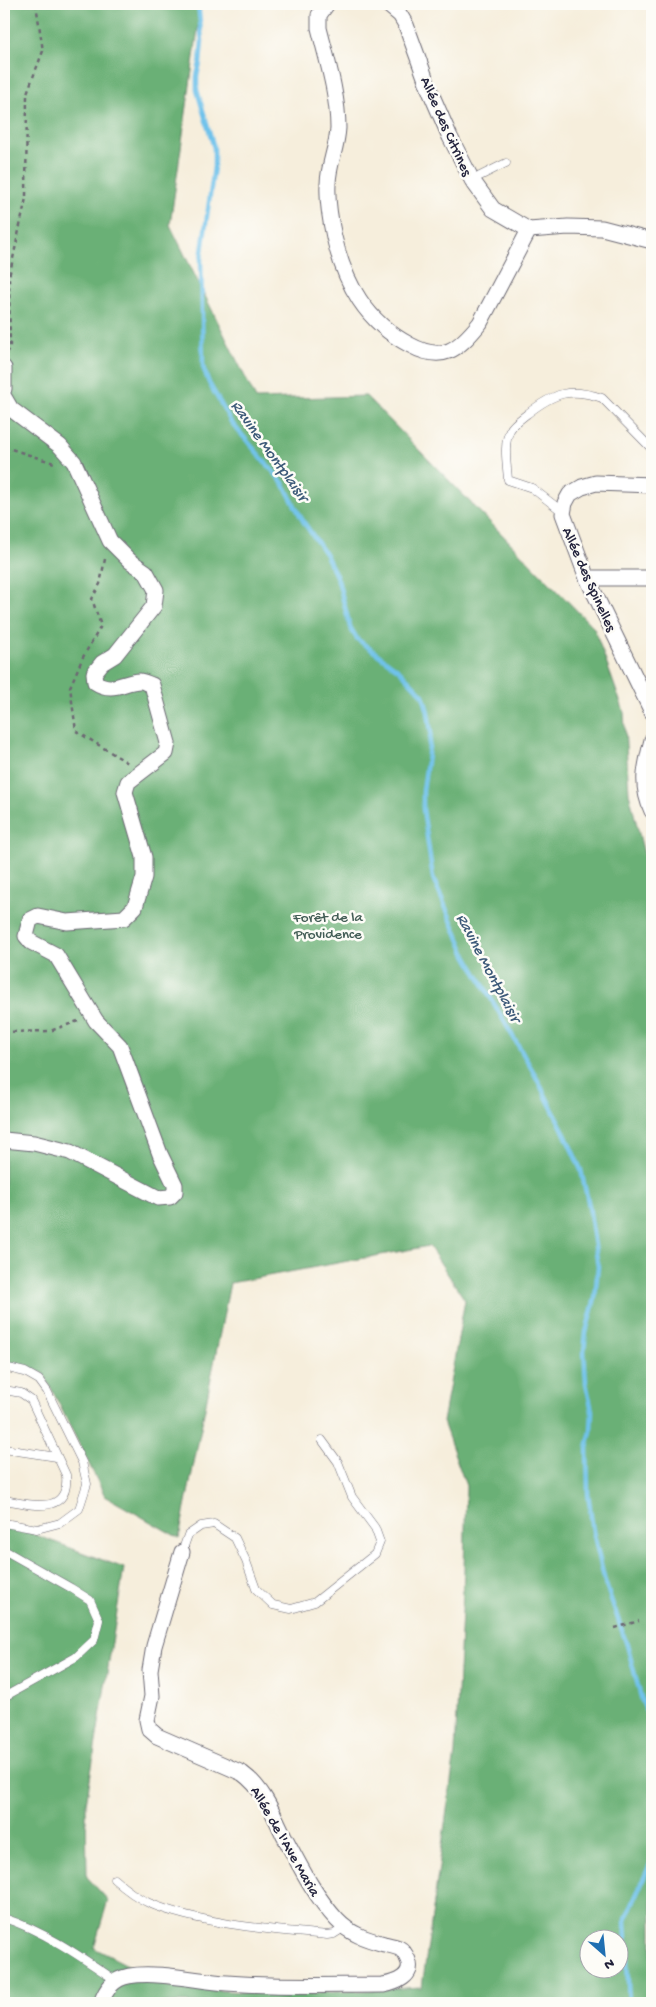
<svg xmlns="http://www.w3.org/2000/svg" width="656" height="2007" font-family="'Gochi Hand',sans-serif">
	<style>
		.forest { fill: #6ab076; stroke: #466958; fill-rule: evenodd }
		.lines { fill: none; stroke-linecap: round; stroke-linejoin: round }
		.stream { stroke: #6fc2eb; stroke-width: 4.5 }
		.service-casing { stroke: #6c6973; stroke-width: 9 }
		.minor-casing { stroke: #6c6973; stroke-width: 17 }
		.path { stroke: #6c6973; stroke-width: 2.5; stroke-dasharray: 4 4; stroke-linecap: butt }
		.service { stroke: #fff; stroke-width: 8 }
		.minor { stroke: #fff; stroke-width: 15 }
		.labels { text-anchor: middle; stroke-width: 5; stroke-linejoin: round; paint-order: stroke }
		.street-label { font-size: 15px; fill: #22223b; stroke: #fdfcf7 }
		.park-label { font-size: 15px; fill: #445e57; stroke: #fdfcf7 }
		.water-label { font-size: 16px; font-style: italic; fill: #3d5a79; stroke: #fdfcf7 }
	</style>
	<rect width="100%" height="100%" fill="#fdfcf7"/>
	<filter id="ink" filterUnits="userSpaceOnUse"><feTurbulence type="fractalNoise" baseFrequency=".02" numOctaves="2"/><feDisplacementMap in="SourceGraphic" scale="10" xChannelSelector="R" yChannelSelector="G"/><feConvolveMatrix kernelMatrix="1 2 1 2 8 2 1 2 1" color-interpolation-filters="sRGB"/></filter>
	<filter id="wash" filterUnits="userSpaceOnUse"><feTurbulence type="fractalNoise" baseFrequency=".0096" numOctaves="4" result="noise"/><feDisplacementMap in="SourceGraphic" scale="20" xChannelSelector="R" yChannelSelector="G"/><feGaussianBlur stdDeviation="1.12" result="paint"/><feColorMatrix in="noise" values="0 0 0 0 0 0 0 0 0 0 0 0 0 0 0 0 0 1.4 0 .05"/><feComposite in="paint" operator="in"/></filter>
	<g filter="url(#wash)">
		<rect width="100%" height="100%" fill="#f6eedc"/>
		<path class="forest" d="M4,4H200L201,8L170,225L256,399L366,396L594,628L624,712L629,793L648,870L652,880V2003H4V1523L124,1568L86,1804L87,1877L108,1900L94,1948L171,1987L284,1995L422,1987L455,1753L464,1571L466,1486L443,1422L465,1300L429,1246L230,1283L179,1538L105,1496L43,1372L4,1362ZM588,1940H618V1970H588Z"/>
		<g class="lines">
			<g class="stream">
				<path d="M198,4L202,41L200,63L197,76V90L214,148V167L201,259L203,367L209,383L231,422L283,483L303,521L326,555L338,580L350,627L357,639L399,670L423,695L428,712L431,732L423,791V809L433,878L466,955L534,1073L563,1130L581,1170L589,1206L598,1266L595,1298L586,1332L584,1351L586,1383L592,1411L591,1431L587,1448L588,1493L593,1531L605,1582L627,1645L642,1701L652,1725"/>
				<path d="M629,2003L625,1920L652,1860"/>
			</g>
		</g>
	</g>
	<g filter="url(#ink)">
		<g class="lines">
			<g class="service-casing">
				<g id="service">
					<path d="M472,180L506,163"/>
					<path d="M563,512L532,488L508,480C507,464 503,444 510,430C514,423 521,419 527,414C554,393 569,387 602,398L652,449"/>
					<path d="M4,1367L25,1372L39,1380L47,1391L82,1462L87,1484L79,1509L60,1523L37,1529L4,1523"/>
					<path d="M4,1449L57,1457"/>
					<path d="M4,1500C29,1504 70,1517 66,1475L31,1400L21,1393L10,1391"/>
					<path d="M4,1550L71,1588L90,1600L99,1620L94,1640L76,1657L4,1697"/>
					<path d="M182,1552L188,1535L201,1526L214,1524L235,1538L246,1561L256,1589L273,1605L291,1609L315,1602L375,1554L380,1542L375,1528L352,1497L338,1462L322,1440"/>
					<path d="M114,1879C124,1888 135,1897 149,1903C198,1924 274,1930 327,1935L334,1934L345,1927"/>
					<path d="M4,1918C44,1931 80,1956 115,1980"/>
				</g>
			</g>
			<g class="minor-casing">
				<g id="minor">
					<path d="M327,4L319,15V28C327,60 338,95 338,128C337,148 328,166 328,184C327,202 330,219 334,237C345,284 366,322 410,345C443,363 458,350 480,323L529,230"/>
					<path d="M387,4L400,15L406,25L430,91L450,137L472,180L493,209L529,230L568,227L602,228L652,241"/>
					<path d="M4,368V389"/>
					<path d="M4,397L11,409L60,446L74,462L110,541L130,561L146,572L156,590L154,606L115,655L102,663L94,673L95,682C113,694 124,681 140,681C143,681 148,684 152,685L168,743L166,753L128,782L125,792L144,857V877L135,907L124,918L67,922L38,916L30,920L26,936L31,942L56,955L96,1021L120,1046L160,1154L175,1185V1192L170,1197L158,1198L70,1152L34,1143L4,1140"/>
					<path d="M652,485L596,483L582,487L570,494L565,503L563,514L587,578L652,712"/>
					<path d="M587,578H652"/>
					<path d="M652,740C645,767 640,785 652,811"/>
					<path d="M101,2003C106,1989 113,1979 129,1976C157,1971 198,1981 227,1983C279,1987 331,1985 383,1985C395,1983 415,1976 408,1960C406,1955 403,1950 399,1948C394,1946 388,1945 384,1944C366,1939 350,1934 337,1920C314,1895 300,1866 284,1836C273,1813 263,1788 242,1773L157,1736L149,1729L147,1720L152,1696L150,1670L154,1646L182,1552"/>
				</g>
			</g>
			<g class="path">
				<path d="M6,353L10,347L9,277L26,198L27,93L43,51L36,4"/>
				<path d="M4,450L11,449L54,463"/>
				<path d="M105,559L100,584L92,599L101,626L83,657L70,687L76,731L128,763"/>
				<path d="M4,1032L50,1031L78,1021"/>
				<path d="M615,1628L639,1621"/>
			</g>
			<use href="#service" class="service"/>
			<use href="#minor" class="minor"/>
		</g>
	</g>
	<g class="labels">
		<g class="street-label">
			<text transform="translate(447 126) rotate(66)" y="5">Allée des Citrines</text>
			<text transform="translate(590 579) rotate(66)" y="5">Allée des Spinelles</text>
			<text transform="translate(286 1841) rotate(60)" y="5">Allée de l'Ave Maria</text>
		</g>
		<g class="park-label">
			<text x="328" y="921">Forêt de la<tspan x="328" dy="17">Providence</tspan></text>
		</g>
		<g class="water-label">
			<text transform="translate(271 450) rotate(54)" y="6">Ravine Montplaisir</text>
			<text transform="translate(490 967) rotate(62)" y="6">Ravine Montplaisir</text>
		</g>
	</g>
	<rect width="656" height="2007" fill="none" stroke="#fdfcf7" stroke-width="20"/>
	<g transform="translate(604 1954) rotate(153)"><circle r="24" fill="#fdfcf7" stroke="#a5a5ac"/>
	<path d="M0-4L9 19L0 12L-9 19Z" fill="#1f6fb2"/>
	<text y="-8" font-size="14" font-weight="bold" text-anchor="middle" fill="#22223b">N</text>
	</g>
</svg>
